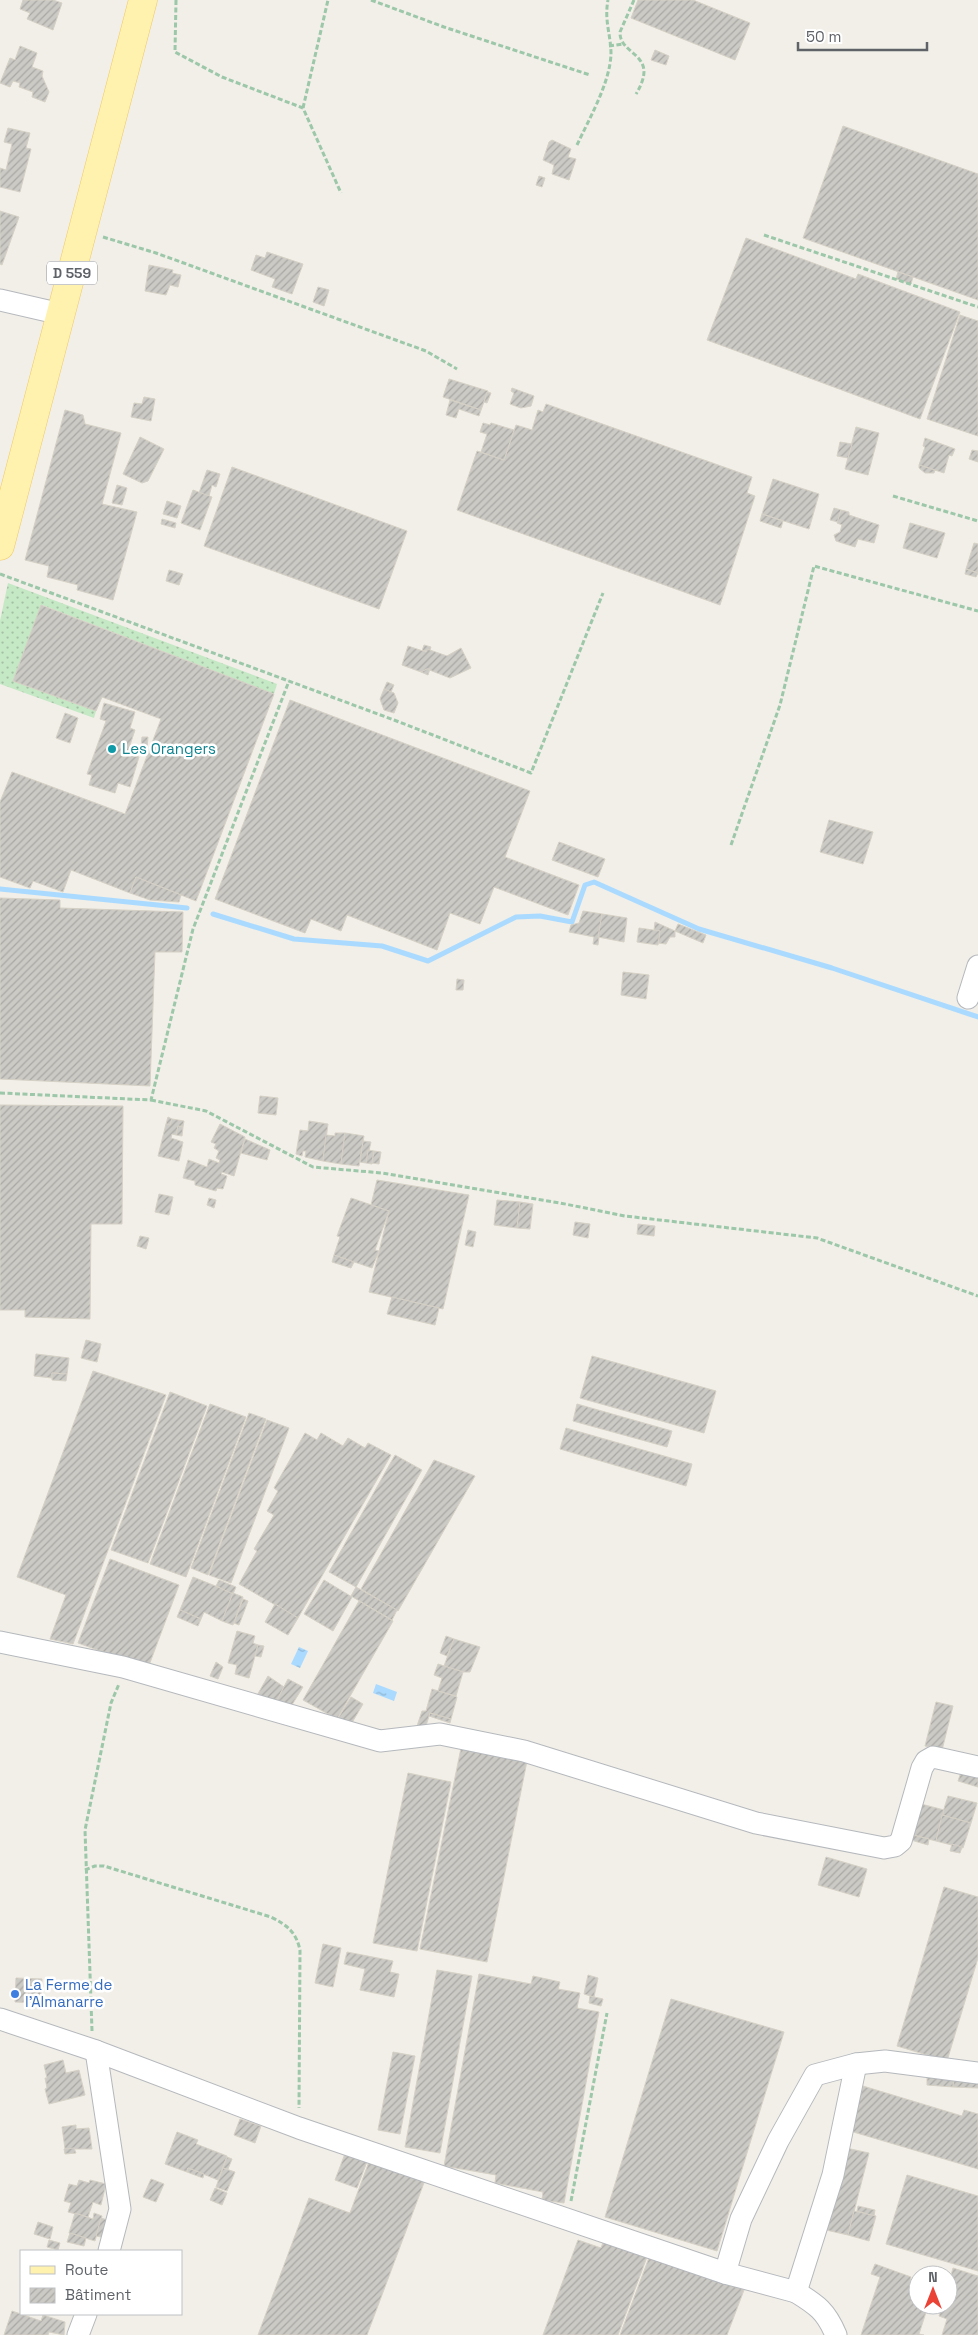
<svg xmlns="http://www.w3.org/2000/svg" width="978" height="2335" font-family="'Space Grotesk',sans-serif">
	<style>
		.grass { fill: url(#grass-dots) }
		.water { fill: url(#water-ripples) }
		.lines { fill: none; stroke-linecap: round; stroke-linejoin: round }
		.stream { stroke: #aadaff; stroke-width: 5 }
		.building { fill: url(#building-hatch); stroke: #d6d1c6 }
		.minor-casing { stroke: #b5b8bc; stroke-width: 23 }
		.major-casing { stroke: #f2c960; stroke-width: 29 }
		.path { stroke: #9cc7a9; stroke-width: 3; stroke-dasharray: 5 2.5; stroke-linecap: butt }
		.minor { stroke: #fff; stroke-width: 21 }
		.major { stroke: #fff2af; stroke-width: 28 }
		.culture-dot { fill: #0f9aa8; stroke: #fff; stroke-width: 2 }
		.shop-dot { fill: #3f7fe0; stroke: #fff; stroke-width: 2 }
		.labels { text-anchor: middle; stroke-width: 5; stroke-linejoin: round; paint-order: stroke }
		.shield { fill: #fff; stroke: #8f9295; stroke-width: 1 }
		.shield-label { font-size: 14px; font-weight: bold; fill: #5f6368 }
		.culture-label { font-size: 15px; fill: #0d838f; stroke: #fff; text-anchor: start }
		.shop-label { font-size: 15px; fill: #366cbe; stroke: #fff; text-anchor: start }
	</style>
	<defs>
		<pattern id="grass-dots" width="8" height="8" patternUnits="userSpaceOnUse" patternTransform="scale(1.25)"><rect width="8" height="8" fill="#c5e8c5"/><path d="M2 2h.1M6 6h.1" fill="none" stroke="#a3c0a4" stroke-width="1.8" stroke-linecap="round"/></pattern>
		<pattern id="water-ripples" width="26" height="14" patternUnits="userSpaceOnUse" patternTransform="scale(1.25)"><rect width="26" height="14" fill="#aadaff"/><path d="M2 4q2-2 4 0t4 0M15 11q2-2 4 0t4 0" fill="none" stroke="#8eb4d2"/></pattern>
		<pattern id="building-hatch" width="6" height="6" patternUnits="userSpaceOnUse" patternTransform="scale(1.25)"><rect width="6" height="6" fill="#cccac5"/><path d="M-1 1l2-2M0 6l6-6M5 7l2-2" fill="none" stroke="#a9a8a4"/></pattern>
	</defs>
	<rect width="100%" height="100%" fill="#f1efe8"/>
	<path class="grass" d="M8,583L277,684L274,694L42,605L13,681L96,711L94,718L0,684V621Z"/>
	<g class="water">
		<path d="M299,1647L308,1651L300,1668L291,1664Z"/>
		<path d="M376,1684L397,1692L394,1701L373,1693Z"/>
	</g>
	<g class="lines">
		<g class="stream">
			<path d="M0,889L187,908"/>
			<path d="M213,914L294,939L382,946L428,961L516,917L540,916L572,922L585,885L594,882L699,929L832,968L978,1017"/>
		</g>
	</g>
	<g class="building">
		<path d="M23,0H53L62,3L53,30L27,19L30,13L20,9Z"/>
		<path d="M638,0H693L750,23L735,60L631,18Z"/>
		<path d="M20,46L37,53L32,67L43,71L42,76L49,92L45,102L32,97L33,92L19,87L20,83L13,81L10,87L0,83L10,58L15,60Z"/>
		<path d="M655,50L669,56L666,65L651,60Z"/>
		<path d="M843,126L978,174V300L803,238Z"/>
		<path d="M8,128L30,133L26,148L31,149L20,192L0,187V168L6,170L12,144L4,142Z"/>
		<path d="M552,140L571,149L568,157L576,159L569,180L552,174L554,165L543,160L549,142Z"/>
		<path d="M539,176L545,178L542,187L536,185Z"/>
		<path d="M0,211L19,217L2,265L0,264Z"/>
		<path d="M746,238L856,279L858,274L960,312L920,419L707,340Z"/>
		<path d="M267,252L303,264L292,294L272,287L275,279L251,270L256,255L265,258Z"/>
		<path d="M149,265L173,270L172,273L181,275L178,287L170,285L166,295L145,291Z"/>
		<path d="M898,272L913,277L911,284L896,279Z"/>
		<path d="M318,287L329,290L324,306L313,302Z"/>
		<path d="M960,315L978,321V436L927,419Z"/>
		<path d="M449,379L488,391L481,410L443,397Z"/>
		<path d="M512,388L534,396L531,406L521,408L510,404L514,393L511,391Z"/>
		<path d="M487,392L491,393L487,403L484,402Z"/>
		<path d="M144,397L155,399L151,421L131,417L134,403L142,404Z"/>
		<path d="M450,400L481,410L479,416L459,409L456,418L446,415Z"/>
		<path d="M546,404L752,477L747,493L755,496L720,605L457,510L477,451L504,460L516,425L532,430L538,410L543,412Z"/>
		<path d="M65,410L83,415L85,424L121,433L102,504L137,512L113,600L77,590L78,585L47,577L49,566L25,560Z"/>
		<path d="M483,423L490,425L491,423L514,430L504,460L481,452L487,434L480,432Z"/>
		<path d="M856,427L879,433L868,475L845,469Z"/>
		<path d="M140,437L164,449L148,481L142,483L123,474Z"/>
		<path d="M925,438L955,449L952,456L949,455L944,473L919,465L925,447L923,446Z"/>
		<path d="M840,442L852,444L848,458L837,456Z"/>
		<path d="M972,450L978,451V462L969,459Z"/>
		<path d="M919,465L935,470L934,473H925L919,468Z"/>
		<path d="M232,467L407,531L379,609L204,546Z"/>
		<path d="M207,470L220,474L216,487L212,485L209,496L199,493Z"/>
		<path d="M773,479L819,494L809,529L762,514Z"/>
		<path d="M117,485L127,488L122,505L112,503Z"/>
		<path d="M193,490L212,497L200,530L181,523Z"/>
		<path d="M167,501L181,506L177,518L163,514Z"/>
		<path d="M834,508L841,510L838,522L830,520Z"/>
		<path d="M841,510L849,512V515L879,525L874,543L858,539L855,547L836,541L834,535L840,532L842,525L837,523Z"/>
		<path d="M762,514L783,521L781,528L760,521Z"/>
		<path d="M162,519L176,523L175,528L161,524Z"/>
		<path d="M910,523L945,533L937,558L903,548Z"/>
		<path d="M974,543L978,544V573L966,569Z"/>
		<path d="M966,569L978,573L976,577L965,574Z"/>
		<path d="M169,570L183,574L179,585L166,581Z"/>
		<path d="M41,605L274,694L196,901L136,877L130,893L71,870L63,892L33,881L30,888L0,877V802L12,772L125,814L161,719L102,697L96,711L13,681Z"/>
		<path d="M424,645L431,647L430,650L422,651Z"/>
		<path d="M408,646L426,652L427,649L447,656L461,648L471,668L450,678L427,669L421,672L402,665Z"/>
		<path d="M427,669H430L428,675L421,672Z"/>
		<path d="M387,682L394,685L391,692L384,689Z"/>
		<path d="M384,689L394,693L398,703L394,713L384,710L380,699Z"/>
		<path d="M290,700L530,791L505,857L579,885L568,915L494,887L480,924L450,913L437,950L347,915L341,931L311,919L305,933L215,899Z"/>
		<path d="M104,703L135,712L130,728L135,730L127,754L139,757L130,787L118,783L115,793L89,785L92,775L87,774L106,721L100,719Z"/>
		<path d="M65,713L78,718L70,743L56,738Z"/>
		<path d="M142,737H148L147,748L141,747Z"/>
		<path d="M829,820L873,832L863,864L820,852Z"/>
		<path d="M559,842L605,859L598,877L552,860Z"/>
		<path d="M136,877L181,895L179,902L150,900L130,893Z"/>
		<path d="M0,898L60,900V908L183,912L182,952H155L150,1086L0,1079Z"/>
		<path d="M583,911L602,914L598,945L593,944L594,937L569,932L571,925L579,923Z"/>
		<path d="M602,914L627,918L624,942L598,937Z"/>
		<path d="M655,922L675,931V937H670L666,944L658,943L660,931L654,930Z"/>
		<path d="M678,924L706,935L703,943L675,931Z"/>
		<path d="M639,928L660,931L658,945L637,942Z"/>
		<path d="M623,972L649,975L646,999L621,995Z"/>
		<path d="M457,979L464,980L463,990H456Z"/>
		<path d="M260,1096L278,1098L276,1115L258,1113Z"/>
		<path d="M0,1105L123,1106L122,1224H91L90,1319L25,1317V1310H0Z"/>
		<path d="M168,1117L172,1119L170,1125L166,1124Z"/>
		<path d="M172,1119L184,1121L183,1127L178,1126L176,1135L172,1134L171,1138L183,1142L179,1161L158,1156L166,1124L170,1125Z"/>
		<path d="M309,1121L328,1124L323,1161L305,1157L306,1151H303L302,1156L296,1154L300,1130L308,1131Z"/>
		<path d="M220,1124L245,1137L234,1176L222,1172L221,1174L227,1176L223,1189L217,1188L216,1191L195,1185V1181L183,1178L188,1160L207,1167L209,1159L219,1163L220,1160L216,1158L219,1151L214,1148L216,1144L211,1142Z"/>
		<path d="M178,1126L183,1127L182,1136L176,1135Z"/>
		<path d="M335,1133H345L341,1164L323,1161L326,1135L335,1136Z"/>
		<path d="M345,1133L364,1136L359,1166L341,1164Z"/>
		<path d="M245,1139L270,1150L267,1160L241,1153Z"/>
		<path d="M363,1141L371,1142L366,1163L360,1162Z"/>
		<path d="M368,1150L374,1151L372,1164L366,1163Z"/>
		<path d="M374,1151L381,1152L379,1164L372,1163Z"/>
		<path d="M377,1180L469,1195L443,1309L369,1292L389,1211L371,1205Z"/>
		<path d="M159,1194L173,1197L169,1215L155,1212Z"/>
		<path d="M209,1198L216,1200L214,1208L207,1205Z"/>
		<path d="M351,1198L389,1211L375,1250L379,1251L372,1268L334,1255L340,1237L337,1236Z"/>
		<path d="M497,1200L520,1202L517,1228L494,1225Z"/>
		<path d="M520,1202L533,1204L530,1229L517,1228Z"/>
		<path d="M575,1222L590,1224L588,1238L573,1235Z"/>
		<path d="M638,1224L655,1226L654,1236L637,1234Z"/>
		<path d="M468,1230L476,1232L473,1247L465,1245Z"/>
		<path d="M140,1236L149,1238L146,1249L137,1246Z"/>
		<path d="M334,1255L354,1262L351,1268L332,1262Z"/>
		<path d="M392,1297L439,1308L435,1325L387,1314Z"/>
		<path d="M86,1340L101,1344L97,1362L81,1358Z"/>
		<path d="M36,1354L69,1358L67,1374L52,1373V1378L34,1376Z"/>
		<path d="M592,1356L716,1391L704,1433L580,1398Z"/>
		<path d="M93,1371L166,1395L73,1644L50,1639L66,1595L17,1577Z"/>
		<path d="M52,1373L67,1374L66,1381L52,1380Z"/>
		<path d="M170,1392L207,1406L148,1563L111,1550Z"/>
		<path d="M210,1404L246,1417L186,1577L150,1564Z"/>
		<path d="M577,1404L672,1431L667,1447L573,1421Z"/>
		<path d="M249,1413L266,1419L208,1575L191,1568Z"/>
		<path d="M267,1420L289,1428L231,1583L209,1575Z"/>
		<path d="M566,1428L692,1464L686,1486L560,1449Z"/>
		<path d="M305,1433L317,1440L321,1433L343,1446L348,1438L365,1448L368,1443L391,1455L298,1618L239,1584L257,1551L254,1549L274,1515L267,1511L278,1491L274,1488Z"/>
		<path d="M395,1455L422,1470L356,1587L329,1572Z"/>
		<path d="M434,1460L475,1476L398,1611L361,1589Z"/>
		<path d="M110,1559L179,1585L148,1668L78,1643Z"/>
		<path d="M193,1577L233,1593L222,1621L204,1612L201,1619L180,1610Z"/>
		<path d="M219,1580L236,1587L233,1594L216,1586Z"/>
		<path d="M324,1580L352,1597L333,1631L304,1614Z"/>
		<path d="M356,1587L397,1610L392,1620L351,1596Z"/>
		<path d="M233,1593L243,1597L233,1625L222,1621Z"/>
		<path d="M243,1599L248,1601L239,1625L234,1623Z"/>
		<path d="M359,1601L393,1621L337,1719L303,1700Z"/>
		<path d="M275,1604L298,1618L288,1635L265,1622Z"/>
		<path d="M180,1610L201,1619L198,1626L177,1617Z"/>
		<path d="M237,1631L255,1636L253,1643L258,1645L249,1678L235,1674L237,1665L228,1663Z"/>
		<path d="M446,1636L454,1639L447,1656L440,1653Z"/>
		<path d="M454,1639L480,1647L470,1672H463L444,1666Z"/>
		<path d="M258,1645L264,1646L261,1657L255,1656Z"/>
		<path d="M216,1662L223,1667L218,1679L210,1676Z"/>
		<path d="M438,1664L463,1672L456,1696L438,1691L442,1678L434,1675Z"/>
		<path d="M268,1676L284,1687L275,1704L255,1699Z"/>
		<path d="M288,1679L303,1687L290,1708L275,1704Z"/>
		<path d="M432,1689L457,1697L451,1719L430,1713L424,1732L416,1729L422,1711H426Z"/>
		<path d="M351,1697L363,1704L350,1726L337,1720Z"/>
		<path d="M936,1702L953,1706L942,1750L925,1746Z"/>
		<path d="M430,1713L451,1719L450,1723L429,1716Z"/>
		<path d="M461,1748L527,1761L487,1962L420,1949Z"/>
		<path d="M962,1769L978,1774V1787L958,1781Z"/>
		<path d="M408,1773L451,1782L417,1951L373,1943Z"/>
		<path d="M948,1796L977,1803L971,1823L942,1815Z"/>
		<path d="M921,1804L944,1810L936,1841L913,1835Z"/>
		<path d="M942,1815L971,1823L963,1848L936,1841Z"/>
		<path d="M913,1835L929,1839L928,1845L911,1840Z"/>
		<path d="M952,1844L962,1847L960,1853L950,1851Z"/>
		<path d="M826,1857L867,1869L859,1897L818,1885Z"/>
		<path d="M944,1887L978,1897V1958L947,2061L897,2046Z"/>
		<path d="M323,1944L341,1948L333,1987L315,1983Z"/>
		<path d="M347,1952L393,1961L390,1972L399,1974L394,1997L360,1990L365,1969L344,1964Z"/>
		<path d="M437,1970L472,1976L440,2153L405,2147Z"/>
		<path d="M479,1974L531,1984L533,1976L560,1982L558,1989L580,1993L577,2008L599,2012L564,2203L542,2200L543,2192L495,2183L496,2175L444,2166Z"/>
		<path d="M588,1975L598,1978L594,1997L584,1994Z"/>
		<path d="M16,1978L42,1979L41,2003L15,2002Z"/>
		<path d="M590,1996L603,1999L601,2006L589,2003Z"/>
		<path d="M671,1999L784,2032L717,2251L605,2217Z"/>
		<path d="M393,2052L415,2056L400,2134L378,2130Z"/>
		<path d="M63,2060L66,2073L79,2070L85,2095L49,2104L45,2089L47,2088L45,2078H47L44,2065Z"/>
		<path d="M927,2073L954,2075L953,2087L927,2085Z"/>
		<path d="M954,2075L978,2077V2088L953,2087Z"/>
		<path d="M863,2086L962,2116L964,2110L978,2114V2169L850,2131Z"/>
		<path d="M240,2119L261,2126L255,2143L234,2135Z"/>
		<path d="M76,2125V2129L89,2128L92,2149H65L62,2127Z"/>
		<path d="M177,2132L198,2140L196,2144L227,2156L218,2180L188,2168L187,2172L165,2164Z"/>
		<path d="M74,2148L76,2153L65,2154L64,2149Z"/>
		<path d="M846,2148L869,2153L848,2235L826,2230Z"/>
		<path d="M346,2151L368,2159L357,2188L335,2180Z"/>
		<path d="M227,2157L232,2159L228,2169L223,2168Z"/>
		<path d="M370,2159L425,2180L367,2335H258L309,2198L350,2213Z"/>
		<path d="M188,2168L204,2174L203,2178L187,2172Z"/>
		<path d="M223,2168L235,2172L227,2191L216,2187Z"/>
		<path d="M907,2175L978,2196V2271L886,2244Z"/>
		<path d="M151,2179L164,2184L156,2202L143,2197Z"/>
		<path d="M79,2180L89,2183L90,2180L106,2184L101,2205L93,2202L88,2217L68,2212L71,2203L64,2201L69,2184L77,2186Z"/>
		<path d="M215,2188L227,2193L222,2205L210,2200Z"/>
		<path d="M858,2206L875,2210L874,2216L857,2211Z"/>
		<path d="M854,2211L876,2216L869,2241L848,2235Z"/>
		<path d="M75,2213L93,2219L94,2213L102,2216L95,2241L69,2233Z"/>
		<path d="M101,2218L111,2221L106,2238L96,2236Z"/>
		<path d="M38,2222L53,2227L50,2239L34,2234Z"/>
		<path d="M70,2233L86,2238L84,2246L67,2242Z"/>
		<path d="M49,2240L60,2243L58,2250L47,2247Z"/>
		<path d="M578,2240L601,2248L604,2240L647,2257L618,2335H543Z"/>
		<path d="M650,2255L744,2290L727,2335H620Z"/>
		<path d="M875,2264L911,2277L910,2282L918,2285V2305L928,2306L919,2334L924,2335H861L880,2277L871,2274Z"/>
		<path d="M953,2268L978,2276V2335H942L947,2319L939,2316L942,2305H948V2286Z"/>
		<path d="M12,2311L41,2321L43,2315L65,2322L64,2335L49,2332L48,2335H4Z"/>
	</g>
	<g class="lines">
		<g class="minor-casing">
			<g id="minor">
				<path d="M0,300L61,314"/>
				<path d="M968,998L978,966"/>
				<path d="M0,1642L123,1667L380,1741L440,1734L524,1751L756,1823L884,1848L895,1846L901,1841L922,1768L926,1761L933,1757L978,1767"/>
				<path d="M0,2019L96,2051L299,2128L725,2273L741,2219L778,2141L815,2075L856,2064L885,2061L978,2073"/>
				<path d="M96,2051L120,2209L109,2251"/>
				<path d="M725,2273L796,2292L833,2175L856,2064"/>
				<path d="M796,2292C817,2305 826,2311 836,2335"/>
				<path d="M78,2335L86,2314"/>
			</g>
		</g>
		<g class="major-casing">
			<path id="major" d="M0,546L143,0"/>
		</g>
		<g class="path">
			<path d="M176,0L175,52L222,77L303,108L341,193"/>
			<path d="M371,0L444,27L590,75"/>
			<path d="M634,0L620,32C619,56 661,53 636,94"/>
			<path d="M609,46L623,44"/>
			<path d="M303,108L328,0"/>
			<path d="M577,145C589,119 610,83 611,54C611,35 604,21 608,0"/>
			<path d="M764,235L978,307"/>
			<path d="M103,237L156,253L426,351L457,369"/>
			<path d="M893,496L978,521"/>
			<path d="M0,574L394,720L531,773L603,593"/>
			<path d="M731,845L780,705L814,566L978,611"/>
			<path d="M0,1093L151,1100L193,929L289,681"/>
			<path d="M151,1100L206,1111L313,1167L382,1173L560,1203L625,1216L817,1238L978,1296"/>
			<path d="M85,1870L95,1866H104L271,1917C287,1925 296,1932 300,1950L299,2108"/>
			<path d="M92,2031L85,1830L111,1703L119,1684"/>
			<path d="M571,2201L607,2013"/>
		</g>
		<use href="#minor" class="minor"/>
		<use href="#major" class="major"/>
	</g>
	<circle class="culture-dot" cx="112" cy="749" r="5"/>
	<circle class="shop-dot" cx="15" cy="1994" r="5"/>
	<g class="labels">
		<rect class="shield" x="47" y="261.5" width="50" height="23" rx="4"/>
		<g class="shield-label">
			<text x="72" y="278">D 559</text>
		</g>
		<g class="culture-label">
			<text x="122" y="754">Les Orangers</text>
		</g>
		<g class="shop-label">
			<text x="25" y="1990">La Ferme de<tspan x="25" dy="17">l'Almanarre</tspan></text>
		</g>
	</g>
	<rect x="20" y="2250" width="162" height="65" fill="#ffffff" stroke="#bfc1c3"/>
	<rect x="30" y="2266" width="25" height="8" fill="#fff2af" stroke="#bfc1c3"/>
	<text x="65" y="2275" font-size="15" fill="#5f6368">Route</text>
	<rect x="30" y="2288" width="25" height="15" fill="url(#building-hatch)" stroke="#bfc1c3"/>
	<text x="65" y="2300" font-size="15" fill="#5f6368">Bâtiment</text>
	<g transform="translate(933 2290)"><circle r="24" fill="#ffffff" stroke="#bfc1c3"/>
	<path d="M0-4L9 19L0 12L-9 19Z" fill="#ea4335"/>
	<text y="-8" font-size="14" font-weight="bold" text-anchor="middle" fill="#5f6368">N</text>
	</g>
	<path d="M798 42v8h129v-8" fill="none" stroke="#5f6368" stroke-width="2.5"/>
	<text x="806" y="42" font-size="15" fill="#5f6368" stroke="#ffffff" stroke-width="4" paint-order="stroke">50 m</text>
</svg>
